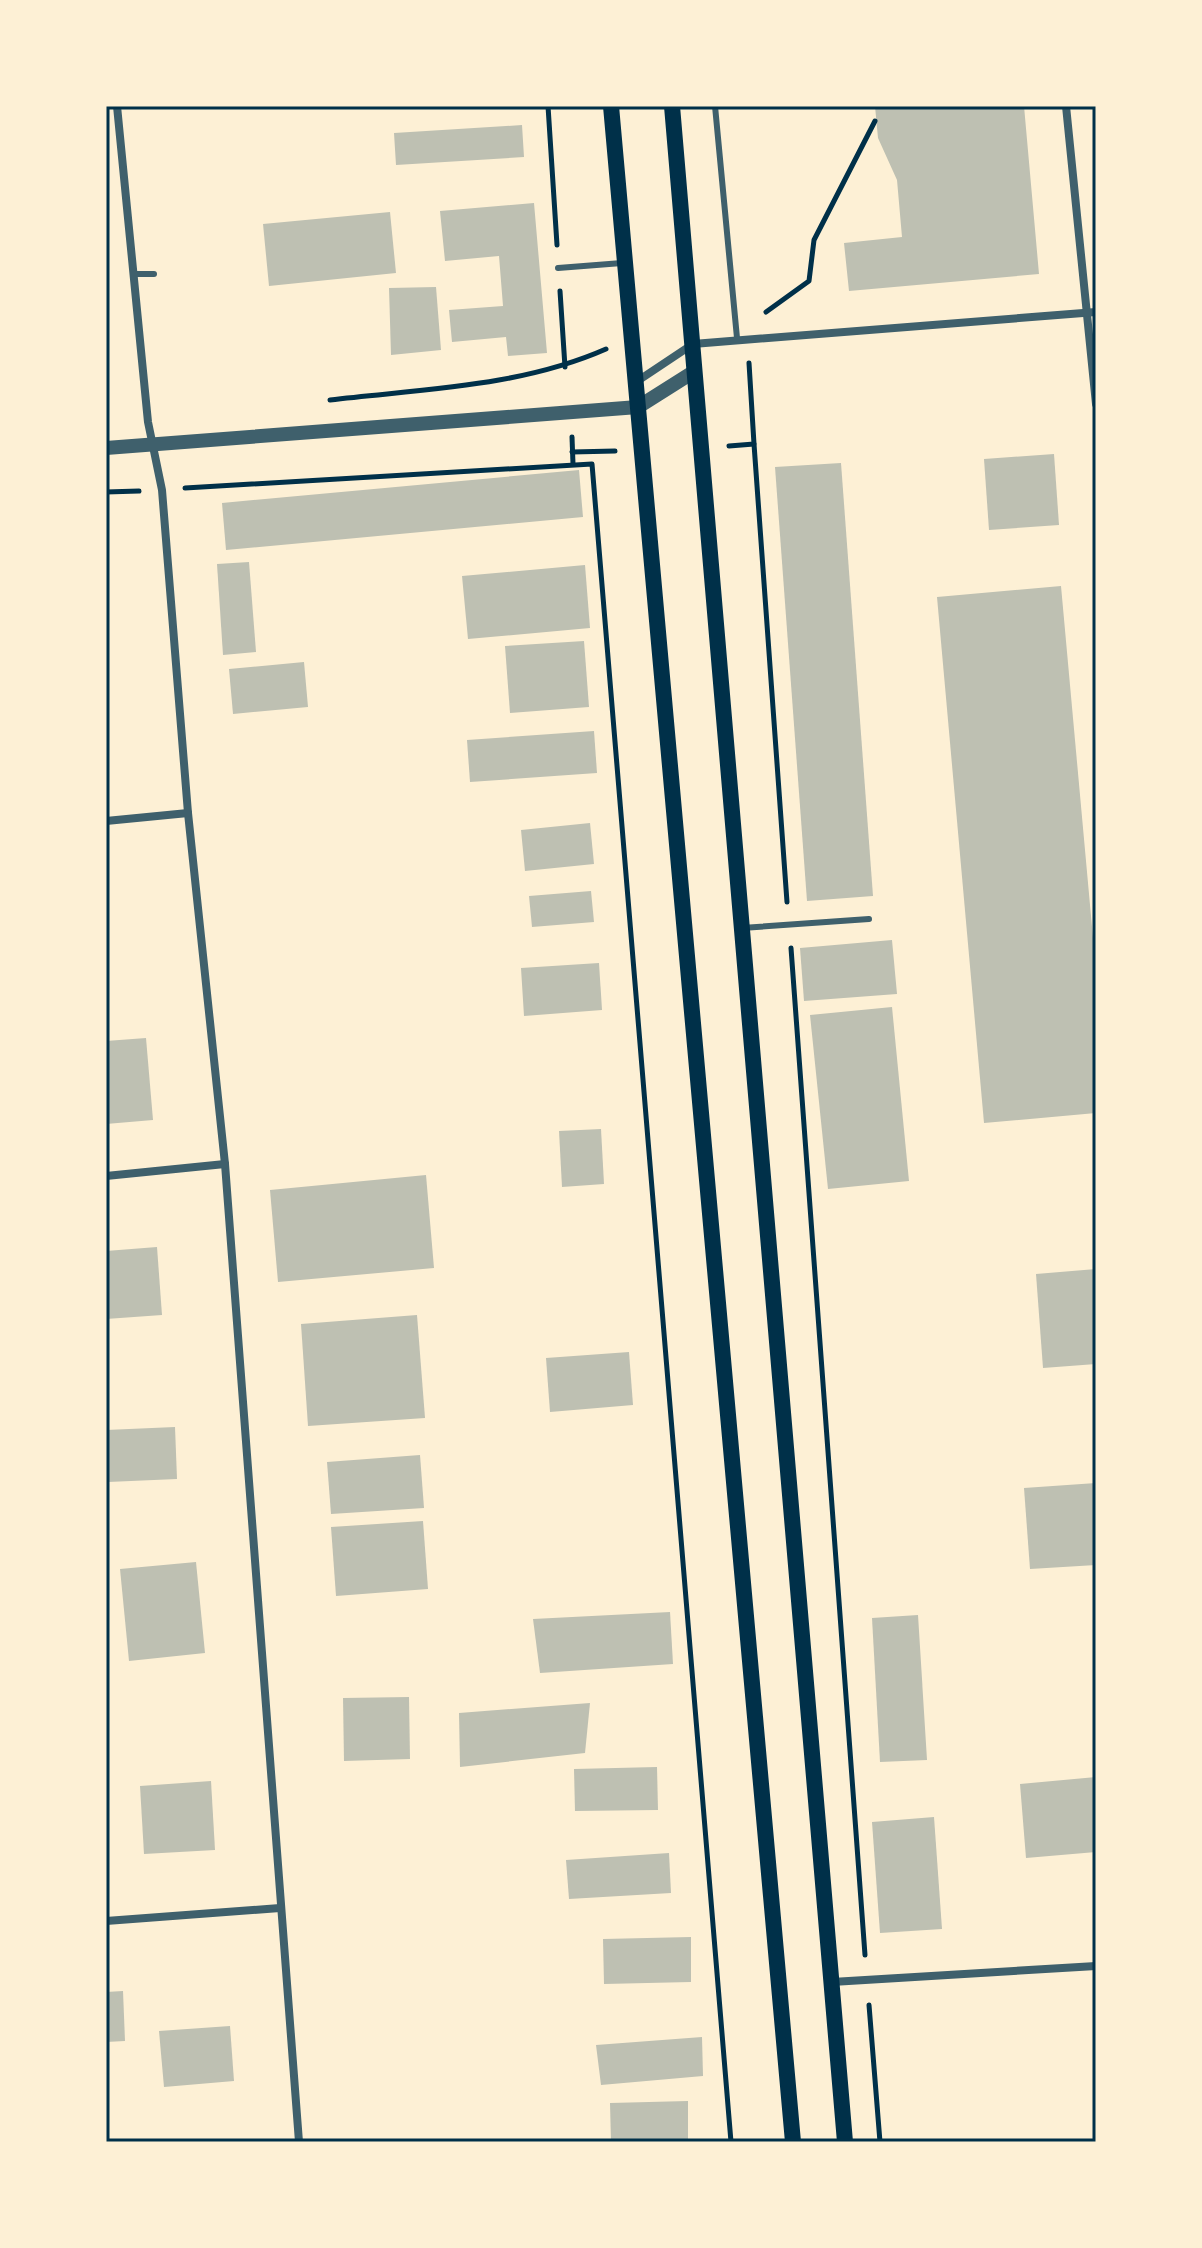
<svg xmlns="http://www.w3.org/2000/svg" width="1202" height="2248" font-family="Literata,serif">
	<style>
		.building { fill: #bec0b2 }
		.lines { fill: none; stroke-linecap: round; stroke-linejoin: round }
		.path { stroke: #003049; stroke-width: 5 }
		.service { stroke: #3f606c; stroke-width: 6 }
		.minor { stroke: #3f606c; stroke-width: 8 }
		.tertiary { stroke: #3f606c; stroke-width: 14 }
		.secondary { stroke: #003049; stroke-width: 16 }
		.neatline { fill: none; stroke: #003049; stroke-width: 3 }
	</style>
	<rect width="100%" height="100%" fill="#fdf0d5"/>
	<g class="building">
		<path d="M875,106H1024L1039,274L849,291L844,243L902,237L897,180L878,138Z"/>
		<path d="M522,125L524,157L396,165L394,133Z"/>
		<path d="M534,203L547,353L508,356L506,337L452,342L449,310L503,306L499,256L445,261L440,211Z"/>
		<path d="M390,212L396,273L269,286L263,224Z"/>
		<path d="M436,287L441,350L391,355L389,288Z"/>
		<path d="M1054,454L1059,525L989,530L984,459Z"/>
		<path d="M841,463L873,896L807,901L775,467Z"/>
		<path d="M579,470L583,517L226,550L222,503Z"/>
		<path d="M249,562L256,652L223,655L217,564Z"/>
		<path d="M585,565L590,628L468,639L462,576Z"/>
		<path d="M1061,586L1096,971V1113L984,1123L937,597Z"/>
		<path d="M584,641L589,707L510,713L505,646Z"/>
		<path d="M304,662L308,707L233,714L229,669Z"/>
		<path d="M594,731L597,773L470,782L467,740Z"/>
		<path d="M590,823L594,864L525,871L521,830Z"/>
		<path d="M591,891L594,922L532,927L529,896Z"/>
		<path d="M892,940L897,994L804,1001L800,948Z"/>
		<path d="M599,963L602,1010L524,1016L521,968Z"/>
		<path d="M892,1007L909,1181L828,1189L810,1015Z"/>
		<path d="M146,1038L153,1120L106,1124V1041Z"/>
		<path d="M601,1129L604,1184L562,1187L559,1131Z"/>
		<path d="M426,1175L434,1268L278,1282L270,1190Z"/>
		<path d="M157,1247L162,1315L106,1319V1251Z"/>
		<path d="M1096,1269V1364L1043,1368L1036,1274Z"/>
		<path d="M417,1315L425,1418L308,1426L301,1324Z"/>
		<path d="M629,1352L633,1405L550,1412L546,1358Z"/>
		<path d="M175,1427L177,1479L108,1482L106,1430Z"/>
		<path d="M420,1455L424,1508L331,1514L327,1462Z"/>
		<path d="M1096,1483V1565L1030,1569L1024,1488Z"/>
		<path d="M423,1521L428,1589L336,1596L331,1527Z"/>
		<path d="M196,1562L205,1653L129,1661L120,1569Z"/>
		<path d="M670,1612L673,1664L540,1673L533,1619Z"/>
		<path d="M918,1615L927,1760L880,1762L872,1618Z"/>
		<path d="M409,1697L410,1759L344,1761L343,1698Z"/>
		<path d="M590,1703L585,1753L460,1767L459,1713Z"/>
		<path d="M657,1767L658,1810L575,1811L574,1769Z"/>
		<path d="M1096,1777V1852L1026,1858L1020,1784Z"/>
		<path d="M211,1781L215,1850L144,1854L140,1786Z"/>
		<path d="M934,1817L942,1929L880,1933L872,1822Z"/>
		<path d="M669,1853L671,1893L569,1899L566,1860Z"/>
		<path d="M691,1937V1982L604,1984L603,1939Z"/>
		<path d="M123,1991L125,2041L106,2042V1992Z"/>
		<path d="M230,2026L234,2081L164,2087L159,2031Z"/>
		<path d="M702,2037L703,2076L601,2085L596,2045Z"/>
		<path d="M688,2101V2142H611L610,2103Z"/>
	</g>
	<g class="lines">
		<g class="path">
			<path d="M548,106L557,245"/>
			<path d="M560,291L565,367"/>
			<path d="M766,312L809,281L814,240L875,121"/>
			<path d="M330,400C422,389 520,387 606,349"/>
			<path d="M572,437L573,464"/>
			<path d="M754,444L787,902"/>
			<path d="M729,446L754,444L749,363"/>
			<path d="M572,452L615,451"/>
			<path d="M185,488L592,464L731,2142"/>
			<path d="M106,492L139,491"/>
			<path d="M791,948L865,1955"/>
			<path d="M869,2005L880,2142"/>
		</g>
		<g class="service">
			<path d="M715,106L737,338"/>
			<path d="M558,268L622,263"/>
			<path d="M133,274H154"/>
			<path d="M742,928L869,919"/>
		</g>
		<g class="minor">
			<path d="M117,106L148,422L162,490L188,813L225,1164L299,2142"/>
			<path d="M1066,106L1096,404"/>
			<path d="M636,382L693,344L1096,312"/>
			<path d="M106,821L188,813"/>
			<path d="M106,1176L225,1164"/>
			<path d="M106,1921L280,1908"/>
			<path d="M832,1982L1096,1966"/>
		</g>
		<path class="tertiary" d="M106,448L638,407L695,371"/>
		<g class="secondary">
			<path d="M611,106L793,2142"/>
			<path d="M672,106L845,2142"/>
		</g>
	</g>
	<rect width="1202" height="2248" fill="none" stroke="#fdf0d5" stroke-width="216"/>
	<rect x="108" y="108" width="986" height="2032" class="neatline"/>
</svg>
